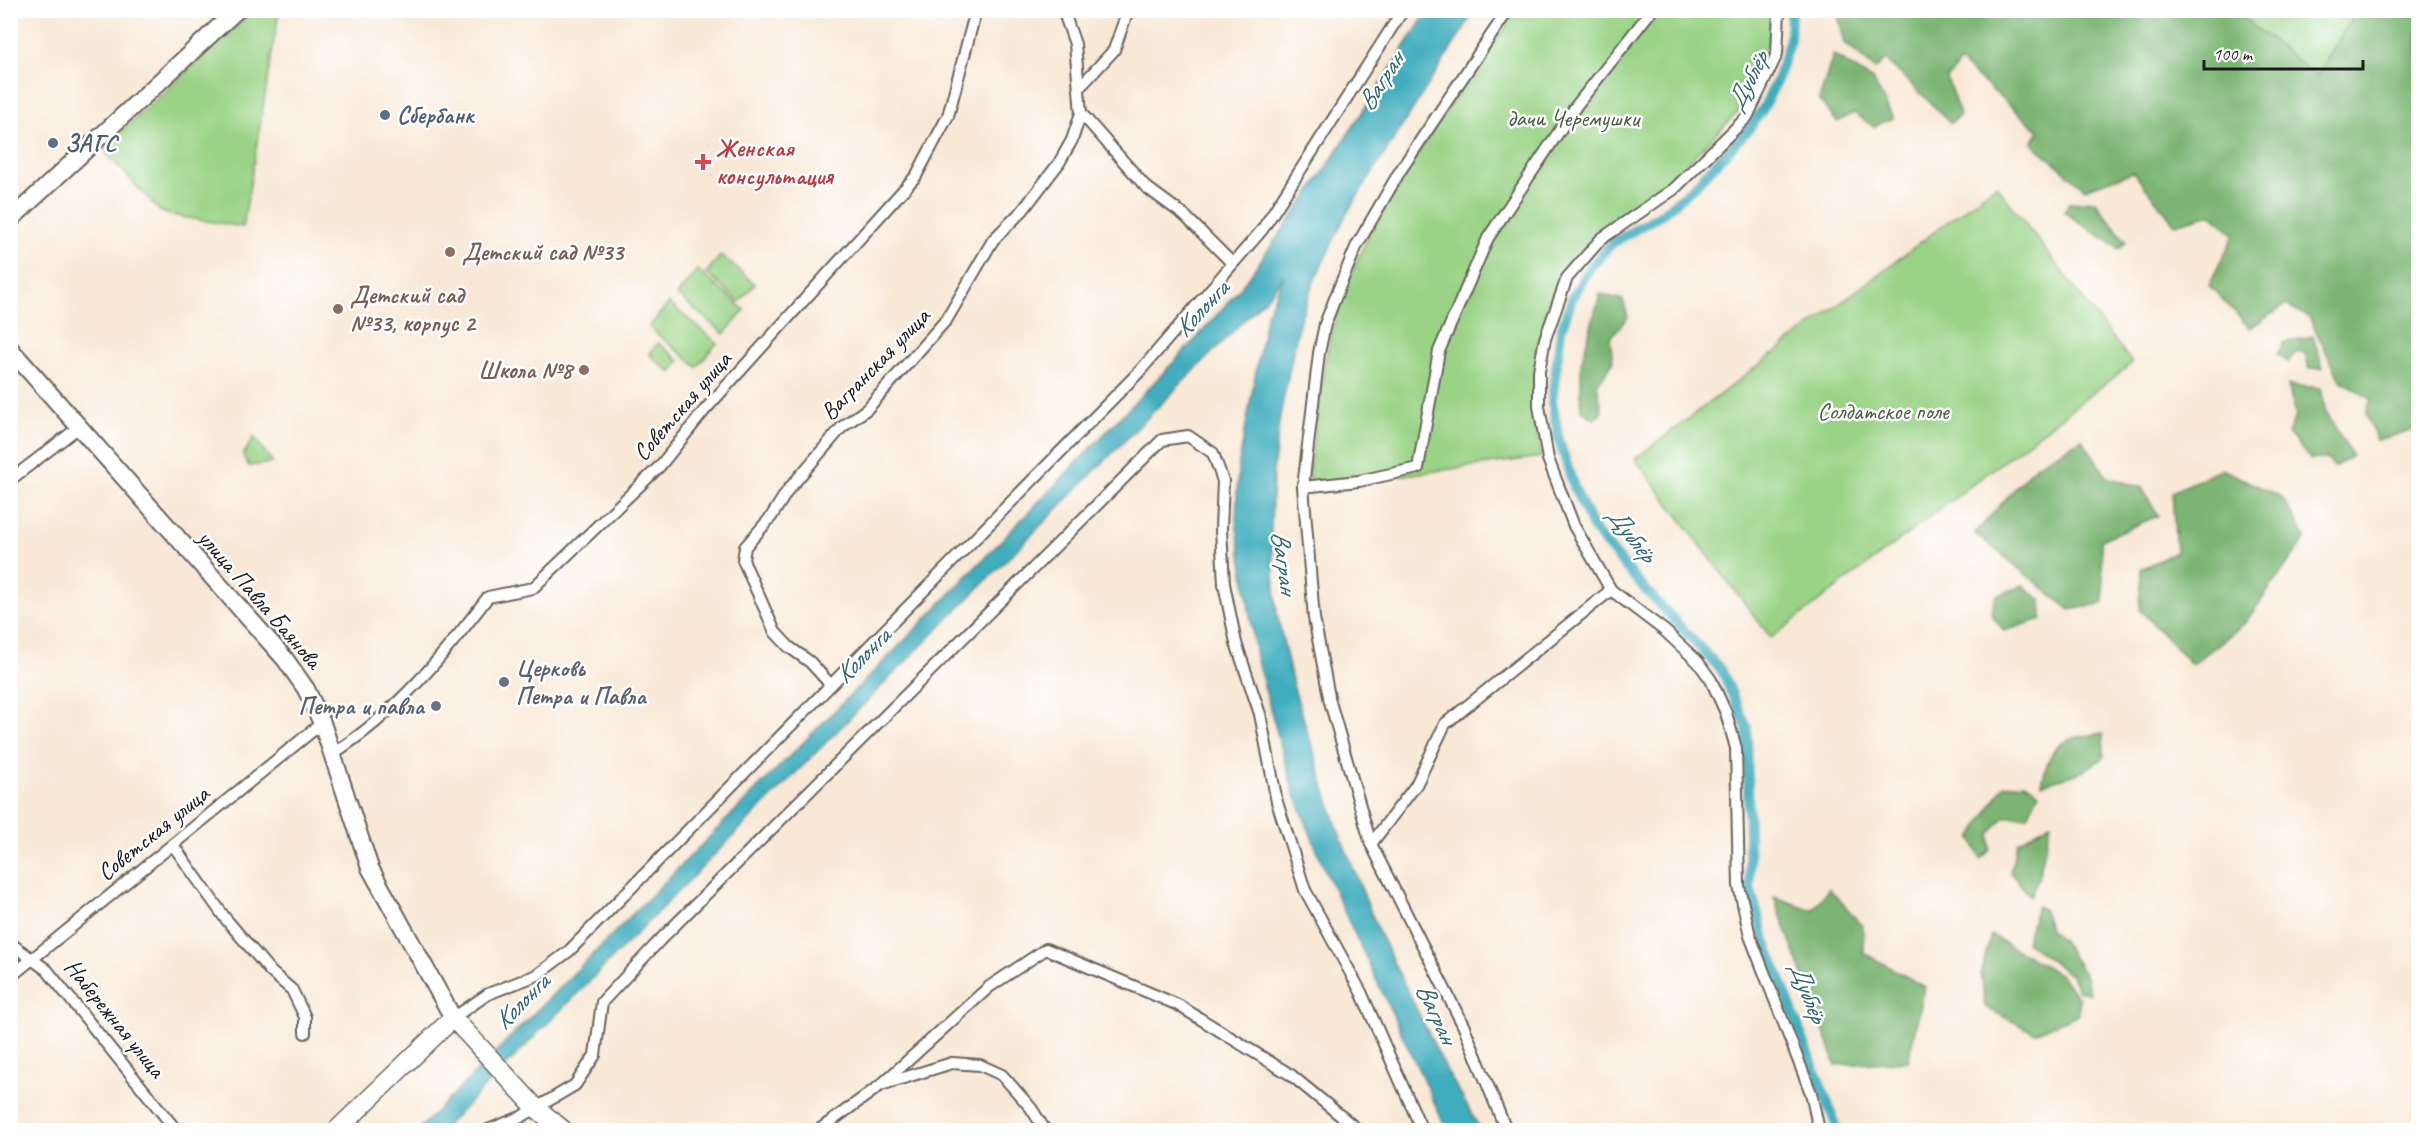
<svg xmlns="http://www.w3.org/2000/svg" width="2429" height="1141" font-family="Caveat,sans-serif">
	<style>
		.green { fill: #9ad386; stroke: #5b7851; stroke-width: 1.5 }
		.forest { fill: #7bb573; stroke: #4c6848; stroke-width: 1.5 }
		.water { fill: #40adbe; stroke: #2e646d; stroke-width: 1.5 }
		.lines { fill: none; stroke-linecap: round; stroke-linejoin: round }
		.canal { stroke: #40adbe; stroke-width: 10 }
		.minor-casing { stroke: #69635d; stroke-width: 14 }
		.secondary-casing { stroke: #69635d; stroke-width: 20 }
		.trunk-casing { stroke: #69635d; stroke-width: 21 }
		.minor { stroke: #fff; stroke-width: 10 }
		.secondary { stroke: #fff; stroke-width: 16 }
		.trunk { stroke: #fff; stroke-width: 18 }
		.service-dot { fill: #5c6f8a; stroke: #fff; stroke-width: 2 }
		.health-dot { fill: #e0444e; stroke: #fff; stroke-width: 2 }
		.education-dot { fill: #8d6e63; stroke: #fff; stroke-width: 2 }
		.worship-dot { fill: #6b7280; stroke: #fff; stroke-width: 2 }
		.labels { text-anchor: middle; stroke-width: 5; stroke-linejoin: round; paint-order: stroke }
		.service-label { font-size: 24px; font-weight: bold; fill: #4e5e75; stroke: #fff; text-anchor: start }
		.park-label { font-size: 24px; fill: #485c41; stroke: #fff }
		.health-label { font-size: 24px; font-weight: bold; fill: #be3a42; stroke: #fff; text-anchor: start }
		.education-label { font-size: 24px; font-weight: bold; fill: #785e54; stroke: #fff; text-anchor: start }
		.street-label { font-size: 24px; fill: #1c1c1c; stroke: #fff }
		.worship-label { font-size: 24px; font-weight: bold; fill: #5b616d; stroke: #fff; text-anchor: start }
		.water-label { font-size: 26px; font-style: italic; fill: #2e646d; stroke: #fff }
	</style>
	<rect width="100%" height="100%" fill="#fff"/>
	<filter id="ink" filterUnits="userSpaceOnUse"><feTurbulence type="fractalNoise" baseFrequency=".0167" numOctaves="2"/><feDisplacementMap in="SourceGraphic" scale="12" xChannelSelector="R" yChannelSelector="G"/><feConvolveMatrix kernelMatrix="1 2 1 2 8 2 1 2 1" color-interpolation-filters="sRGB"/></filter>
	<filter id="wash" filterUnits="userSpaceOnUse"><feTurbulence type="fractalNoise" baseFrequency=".008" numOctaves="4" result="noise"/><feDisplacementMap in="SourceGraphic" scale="24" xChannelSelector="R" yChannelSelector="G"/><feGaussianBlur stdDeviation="1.35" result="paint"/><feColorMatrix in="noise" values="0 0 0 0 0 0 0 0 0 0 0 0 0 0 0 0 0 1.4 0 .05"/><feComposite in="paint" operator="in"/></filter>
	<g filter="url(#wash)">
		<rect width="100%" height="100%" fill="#f8e8d5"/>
		<g class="green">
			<path d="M254,10L279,11L243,227L170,215L160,211L106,153L105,146Z"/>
			<path d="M1517,11H1773V17L1765,62L1739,111L1665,185L1606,223L1569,268L1548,309L1536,351L1534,409L1541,457L1307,488L1323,369L1340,299L1372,227L1438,122Z"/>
			<path d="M2234,11H2356L2317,76Z"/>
			<path d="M1996,185L2132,363L1771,638L1635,459Z"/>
			<path d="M721,255L755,284L739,302L706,273Z"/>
			<path d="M697,270L745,310L724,334L677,295Z"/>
			<path d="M669,303L717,343L697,367L649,327Z"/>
			<path d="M658,343L680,361L671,373L649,354Z"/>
			<path d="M254,437L273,463L249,466L243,455Z"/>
		</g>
		<g class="forest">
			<path d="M1837,11H2234L2317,76L2356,11H2418V428L2377,441L2366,415L2371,399L2340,380L2309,317L2286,305L2250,328L2209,285L2234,235L2212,214L2175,224L2133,172L2085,189L2032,143L2039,131L1960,62L1947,79L1960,115L1951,123L1886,60L1875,69L1845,43Z"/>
			<path d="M1833,55L1873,80L1893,118L1874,127L1854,113L1837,122L1819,100Z"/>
			<path d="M2095,201L2126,242L2119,249L2064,212L2069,203Z"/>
			<path d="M1600,294L1623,300L1628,317L1610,338L1613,362L1597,385L1602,411L1595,419L1581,410V363Z"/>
			<path d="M2313,336L2323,368H2309L2305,353H2295L2288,362L2277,354L2284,343Z"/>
			<path d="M2288,385L2321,388L2325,410L2352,456L2334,467L2326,458L2311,460L2288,433L2296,415Z"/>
			<path d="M2082,439L2107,477L2142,488L2158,516L2101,540L2104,603L2070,610L1975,533L2036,465Z"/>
			<path d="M2222,469L2282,497L2306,538L2245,623L2192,665L2140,610L2141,569L2176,552L2172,492Z"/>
			<path d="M2023,585L2041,600L2042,619L2004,631L1991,614L1996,596Z"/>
			<path d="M2103,734L2104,757L2082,772L2042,784C2050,743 2062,736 2103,734Z"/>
			<path d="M2026,783L2039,793L2028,816L2004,817L1990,834V850L1981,859L1971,838L2004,785Z"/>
			<path d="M2051,823L2038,879L2030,896L2010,872L2018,842Z"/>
			<path d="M1829,888L1863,926L1864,953L1925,987L1908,1061L1836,1065L1774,897L1813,910Z"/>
			<path d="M2037,906L2044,910L2049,930L2061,939L2086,977L2090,994L2077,990L2073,977L2026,942Z"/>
			<path d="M1991,935L2059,974L2079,998V1014L2035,1033L1985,1007L1981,972Z"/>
		</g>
		<path class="water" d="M1428,11H1475L1347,213L1314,281L1299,323L1280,416L1273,472L1271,529L1277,613L1293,685L1338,830L1380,935L1446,1069L1481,1130H1447L1327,875L1293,790L1256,657L1236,521L1238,468L1266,316L1284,275L1270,294L442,1130H418L908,637L1195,340L1242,286L1313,188Z"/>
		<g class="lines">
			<path class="canal" d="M1791,10L1790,39L1778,78L1763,109L1751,126L1694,187L1663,213L1611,244L1590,268L1572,298L1561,330L1552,401L1559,440L1574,487L1594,530L1641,585L1722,671L1747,728L1750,887L1765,940L1838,1130"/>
		</g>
	</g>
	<g filter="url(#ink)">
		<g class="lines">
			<g class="minor-casing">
				<g id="minor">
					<path d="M1063,10L1075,44L1081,113L1146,187L1184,215L1232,263"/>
					<path d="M1779,10L1777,54L1747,117L1674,189L1601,239L1567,278L1545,339L1539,371V406L1548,459L1574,526L1611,590L1665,631L1698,662L1711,680L1726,713L1736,748L1739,886L1750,936L1811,1093L1819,1130"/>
					<path d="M1079,88L1114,50L1128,10"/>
					<path d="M10,480L79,427"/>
					<path d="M1303,487L1359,481L1418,468L1439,351L1488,238L1576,106L1652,10"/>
					<path d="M830,684L810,662L789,647L775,632L743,560L745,547L771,517L788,490L842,427L867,409L947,319L993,240L1023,210L1059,163L1072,140L1081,113"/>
					<path d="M332,754C396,714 443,656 488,597L533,588L660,466L704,411L916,176L948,116L976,10"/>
					<path d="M1371,844L1416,785L1445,724L1611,590"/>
					<path d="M173,845L225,918L271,972L292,990L305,1017V1033"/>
					<path d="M10,943L47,970L176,1130"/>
					<path d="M10,977L322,723"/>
					<path d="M453,1018L488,994L537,975L569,951L1139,372L1262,230L1403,10"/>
					<path d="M881,1085L989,987L1046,949L1178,1005L1291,1075L1358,1130"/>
					<path d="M488,1130L521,1117L575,1085L595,1055L602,1002L660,940L1162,440L1188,436L1213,453L1223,481L1221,529L1224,584L1236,643L1260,714L1277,802L1305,890L1361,992L1422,1130"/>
					<path d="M819,1130L881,1085L952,1063L980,1065L1002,1075L1031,1108L1045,1130"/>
					<path d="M1506,1130L1464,1027L1371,844L1330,702L1314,618L1303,487L1319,353L1325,324L1341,283L1357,245L1400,171L1508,10"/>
				</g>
			</g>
			<g class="secondary-casing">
				<g id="secondary">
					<path d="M10,220L237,10"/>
					<path d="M10,349L285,659L306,689L322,723L370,868L453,1018"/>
				</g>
			</g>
			<g class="trunk-casing">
				<path id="trunk" d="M337,1130L453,1018L536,1108L563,1130"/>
			</g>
			<use href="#minor" class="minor"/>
			<use href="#secondary" class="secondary"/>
			<use href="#trunk" class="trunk"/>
		</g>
	</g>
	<g class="service-dot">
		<circle cx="385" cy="115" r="6"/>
		<circle cx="53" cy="143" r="6"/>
	</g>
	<path class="health-dot" d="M700 153h6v6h6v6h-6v6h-6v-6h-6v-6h6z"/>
	<g class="education-dot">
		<circle cx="450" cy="252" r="6"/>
		<circle cx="338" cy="309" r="6"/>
		<circle cx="584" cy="370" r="6"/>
	</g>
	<g class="worship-dot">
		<circle cx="504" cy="682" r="6"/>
		<circle cx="436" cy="706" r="6"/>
	</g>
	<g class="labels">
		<g class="service-label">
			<text x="397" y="123">Сбербанк</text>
			<text x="65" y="151">ЗАГС</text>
		</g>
		<g class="park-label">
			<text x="1573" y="126">дачи Черемушки</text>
			<text x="1883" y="419">Солдатское поле</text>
		</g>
		<g class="health-label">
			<text x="716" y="156">Женская<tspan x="716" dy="28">консультация</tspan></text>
		</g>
		<g class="education-label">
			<text x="462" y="260">Детский сад №33</text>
			<text x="350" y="303">Детский сад<tspan x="350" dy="28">№33, корпус 2</tspan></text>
			<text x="572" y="378" text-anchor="end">Школа №8</text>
		</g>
		<g class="street-label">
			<text transform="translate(875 364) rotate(-46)" y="8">Вагранская улица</text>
			<text transform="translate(682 406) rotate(-49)" y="8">Советская улица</text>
			<text transform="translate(260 599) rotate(49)" y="8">улица Павла Баянова</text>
			<text transform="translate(153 833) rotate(-39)" y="8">Советская улица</text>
			<text transform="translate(115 1018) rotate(51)" y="8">Набережная улица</text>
		</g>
		<g class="worship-label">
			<text x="516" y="676">Церковь<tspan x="516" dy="28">Петра и Павла</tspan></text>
			<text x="424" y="714" text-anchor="end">Петра и павла</text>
		</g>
		<g class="water-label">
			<text transform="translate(1380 81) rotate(-57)" y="9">Вагран</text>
			<text transform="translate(1747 81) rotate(-63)" y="9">Дублёр</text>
			<text transform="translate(1201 308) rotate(-47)" y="9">Колонга</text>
			<text transform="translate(1632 534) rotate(52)" y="9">Дублёр</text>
			<text transform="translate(1285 562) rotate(82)" y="9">Вагран</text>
			<text transform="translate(862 655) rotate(-45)" y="9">Колонга</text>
			<text transform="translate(1809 992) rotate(69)" y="9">Дублёр</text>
			<text transform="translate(521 1001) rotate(-45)" y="9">Колонга</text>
			<text transform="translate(1437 1013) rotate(65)" y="9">Вагран</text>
		</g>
	</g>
	<rect width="2429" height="1141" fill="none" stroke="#fff" stroke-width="36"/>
	<path d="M2204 60v9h159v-9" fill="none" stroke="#1c1c1c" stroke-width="3"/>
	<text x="2213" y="60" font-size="18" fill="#1c1c1c" stroke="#ffffff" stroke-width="4.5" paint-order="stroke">100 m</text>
</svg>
